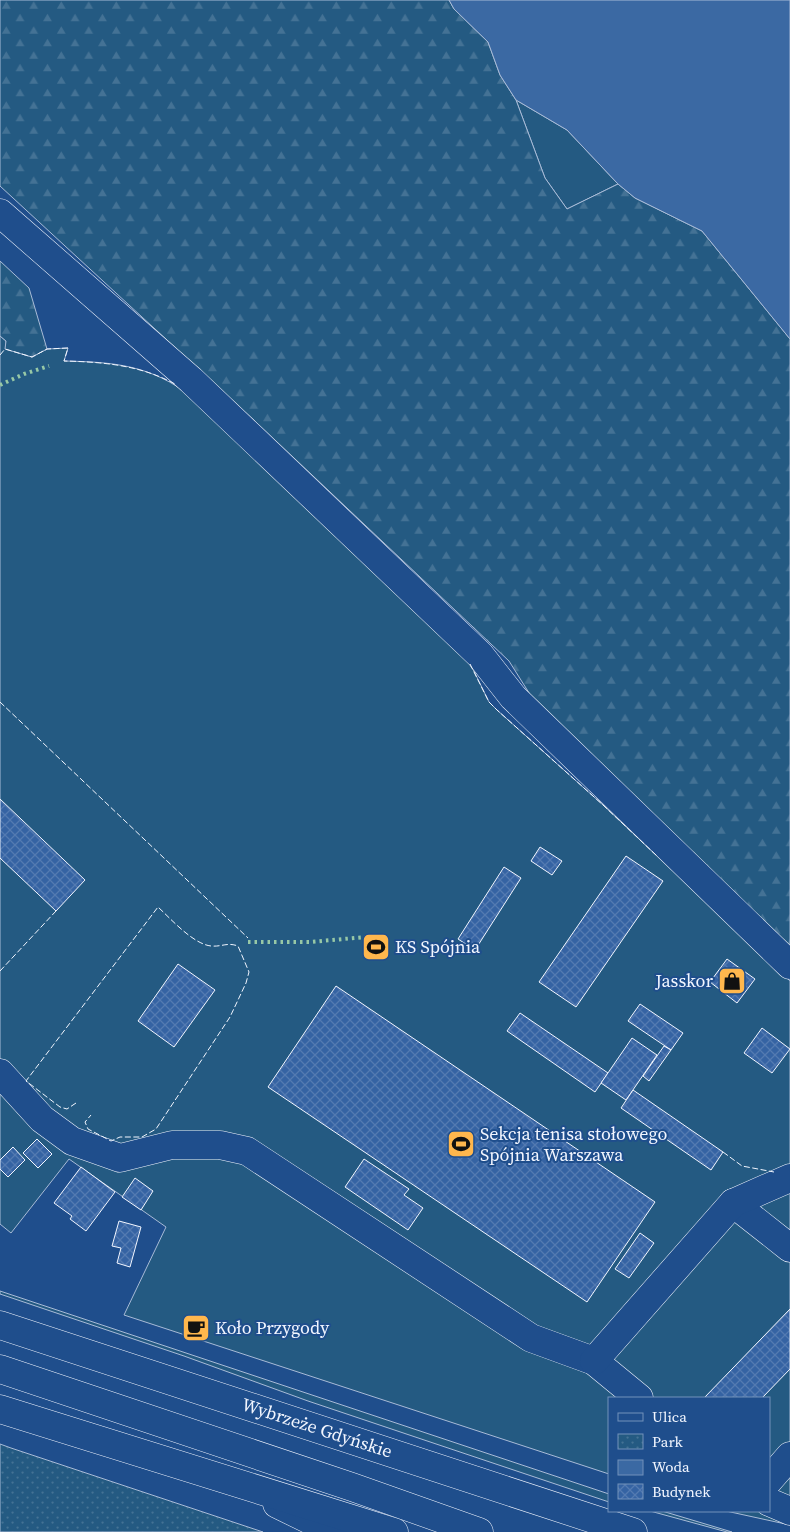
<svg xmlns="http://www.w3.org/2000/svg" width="790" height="1532" font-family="'Source Serif 4',serif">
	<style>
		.grass { fill: #245a82; stroke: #a8bbd7 }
		.forest { fill: url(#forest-firs); stroke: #a8bbd7 }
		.park { fill: url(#park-dots); stroke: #a8bbd7 }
		.water { fill: #3b69a3; stroke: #a8bbd7 }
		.building { fill: url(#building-cross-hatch); stroke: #f2f6ff }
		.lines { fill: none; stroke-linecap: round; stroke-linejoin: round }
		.minor-casing { stroke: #f2f6ff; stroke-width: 29 }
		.major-casing { stroke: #f2f6ff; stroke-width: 29 }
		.minor { stroke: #1f4e8c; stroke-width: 28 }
		.major { stroke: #1f4e8c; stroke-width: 28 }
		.hedge { stroke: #97c8a6; stroke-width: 4; stroke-dasharray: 2.5 4; stroke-linecap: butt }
		.fence { stroke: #f2f6ff; stroke-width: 1; stroke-dasharray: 6 2.5; stroke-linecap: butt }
		.labels { text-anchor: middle; stroke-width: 4; stroke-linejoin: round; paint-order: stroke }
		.poi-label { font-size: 18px; fill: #f2f6ff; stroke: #1f4e8c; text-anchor: start }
		.street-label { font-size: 18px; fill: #f2f6ff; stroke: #1f4e8c }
	</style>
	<defs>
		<pattern id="forest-firs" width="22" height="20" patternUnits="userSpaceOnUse" patternTransform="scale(1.25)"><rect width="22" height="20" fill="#245a82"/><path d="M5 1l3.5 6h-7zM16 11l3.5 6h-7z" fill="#447295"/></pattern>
		<pattern id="park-dots" width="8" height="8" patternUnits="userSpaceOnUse" patternTransform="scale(1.25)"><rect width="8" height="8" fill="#245a82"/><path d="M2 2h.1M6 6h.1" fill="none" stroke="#447295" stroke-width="1.8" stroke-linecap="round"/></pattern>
		<pattern id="building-cross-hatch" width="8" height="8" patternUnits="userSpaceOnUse" patternTransform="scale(1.25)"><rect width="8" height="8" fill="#3563a3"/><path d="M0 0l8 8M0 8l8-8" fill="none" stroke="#537ab1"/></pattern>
	</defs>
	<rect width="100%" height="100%" fill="#1f4e8c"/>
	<g class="grass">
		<path d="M516,100L567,130L618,184L567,209L545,178Z"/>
		<path d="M0,336L6,341V349L32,357L47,349L68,348L64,361C114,362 151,365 192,397L471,665L489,702L497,710L603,805L790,981V1164L785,1170L790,1184V1525L726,1511H769V1398H609V1474L124,1315L166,1227L69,1159L11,1233L0,1224Z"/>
		<path d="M0,1291L609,1494V1502L308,1401L184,1356L0,1294Z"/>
		<path d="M650,1511H662L732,1532H727Z"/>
	</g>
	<g class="forest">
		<path d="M0,0H449L454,9L488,42L500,75L516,100L545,178L567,209L618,184L635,198L702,231L790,339V953L531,696L509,661L258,424L0,186Z"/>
		<path d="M0,261L29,288L47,349L32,357L5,349L6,341L0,336Z"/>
	</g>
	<path class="park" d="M0,1444L11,1448L263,1532H0Z"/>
	<path class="water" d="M449,0H790V339L702,231L635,198L618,184L567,130L516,100L500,75L488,42L454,9Z"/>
	<g class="building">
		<path d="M0,799L85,880L56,911L0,858Z"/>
		<path d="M540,847L562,861L552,875L531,861Z"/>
		<path d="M626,856L663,881L576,1007L539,982Z"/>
		<path d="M504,867L521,878L475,950L458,939Z"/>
		<path d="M727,959L755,979L737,1003L710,982Z"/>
		<path d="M178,964L215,990L174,1047L138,1021Z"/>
		<path d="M336,986L655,1202L587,1302L268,1087Z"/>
		<path d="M640,1004L683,1033L671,1050L628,1021Z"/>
		<path d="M520,1013L608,1073L595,1092L507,1031Z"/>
		<path d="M762,1028L790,1049L772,1073L744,1053Z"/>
		<path d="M632,1038L657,1055L626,1100L601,1083Z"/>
		<path d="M664,1046L671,1050L649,1081L643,1076Z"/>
		<path d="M633,1090L723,1152L711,1170L621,1108Z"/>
		<path d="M37,1139L52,1154L38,1168L23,1153Z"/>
		<path d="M13,1147L25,1160L8,1177L0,1169V1160Z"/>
		<path d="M364,1159L409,1189L404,1195L423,1208L408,1230L345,1187Z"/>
		<path d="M81,1167L115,1192L86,1231L70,1219L72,1216L54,1203Z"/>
		<path d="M135,1178L153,1191L141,1210L122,1197Z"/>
		<path d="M119,1221L141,1227L130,1267L117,1263L121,1248L112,1246Z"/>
		<path d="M640,1233L654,1243L629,1278L615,1269Z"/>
		<path d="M790,1309V1369L762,1398H704Z"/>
	</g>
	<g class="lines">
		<g class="minor-casing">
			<g id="minor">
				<path d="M0,213L191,380L480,655L513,697L790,965"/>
				<path d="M0,1073L42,1119L72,1141L120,1158L172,1145H220L247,1151L531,1338L594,1361L639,1398"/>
				<path d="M733,1203L790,1248"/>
				<path d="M594,1361L733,1203L790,1178"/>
				<path d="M769,1480L790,1456"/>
				<path d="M769,1502L790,1511"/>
				<path d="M277,1504L312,1521L345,1532"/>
			</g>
		</g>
		<g class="major-casing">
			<g id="major">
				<path d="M0,1325L633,1532"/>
				<path d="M0,1369L352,1487L479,1532"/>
				<path d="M0,1409L394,1532"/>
			</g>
		</g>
		<use href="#minor" class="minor"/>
		<use href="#major" class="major"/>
		<g class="hedge">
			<path d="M0,385L24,374L49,366"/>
			<path d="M248,942H310L366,937"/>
		</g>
		<g class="fence">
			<path d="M0,355L5,349L32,357L47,349L68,348L64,361C103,362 140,365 175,384"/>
			<path d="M470,664L489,702L497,710L603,805L657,856"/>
			<path d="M0,702L248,938"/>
			<path d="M0,971L56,911"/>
			<path d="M76,1103L67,1109L60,1107L26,1081L158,907C171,919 193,944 211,946C222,947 227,942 238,946L249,972L246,983L230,1017L156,1129L142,1137H120L111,1141L88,1129L85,1122L91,1115"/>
			<path d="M723,1152L742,1166L774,1172"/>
		</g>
	</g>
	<defs>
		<g id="stadium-square" transform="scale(1.4375)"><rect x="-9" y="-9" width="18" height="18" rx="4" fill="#ffb74d" stroke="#1f4e8c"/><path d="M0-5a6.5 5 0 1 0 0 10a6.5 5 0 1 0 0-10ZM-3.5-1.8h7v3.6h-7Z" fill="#111"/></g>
		<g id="shop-square" transform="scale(1.4375)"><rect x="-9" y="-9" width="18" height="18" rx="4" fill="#ffb74d" stroke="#1f4e8c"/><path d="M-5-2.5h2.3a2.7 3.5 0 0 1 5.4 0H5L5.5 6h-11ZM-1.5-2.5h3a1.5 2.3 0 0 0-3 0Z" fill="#111"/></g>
		<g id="cafe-square" transform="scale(1.4375)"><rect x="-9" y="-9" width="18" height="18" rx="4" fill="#ffb74d" stroke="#1f4e8c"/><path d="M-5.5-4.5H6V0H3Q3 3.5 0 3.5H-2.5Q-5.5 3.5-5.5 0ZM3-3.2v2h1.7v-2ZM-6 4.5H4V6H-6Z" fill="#111"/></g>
	</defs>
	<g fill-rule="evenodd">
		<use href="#stadium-square" x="376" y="947"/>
		<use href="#shop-square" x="732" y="981"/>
		<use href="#stadium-square" x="461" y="1144"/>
		<use href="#cafe-square" x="196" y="1328"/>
	</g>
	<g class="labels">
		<g class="poi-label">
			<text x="395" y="953">KS Spójnia</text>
			<text x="713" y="987" text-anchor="end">Jasskor</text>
			<text x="480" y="1140">Sekcja tenisa stołowego<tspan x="480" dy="21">Spójnia Warszawa</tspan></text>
			<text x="215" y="1334">Koło Przygody</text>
		</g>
		<g class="street-label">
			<text transform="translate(317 1428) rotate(18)" y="6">Wybrzeże Gdyńskie</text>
		</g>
	</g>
	<rect x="608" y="1397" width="162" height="115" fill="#1f4e8c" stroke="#7391ba"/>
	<rect x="618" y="1413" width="25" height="8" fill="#1f4e8c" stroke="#7391ba"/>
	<text x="652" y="1422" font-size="15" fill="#f2f6ff">Ulica</text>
	<rect x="618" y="1434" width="25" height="15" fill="url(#park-dots)" stroke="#7391ba"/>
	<text x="652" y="1447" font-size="15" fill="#f2f6ff">Park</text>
	<rect x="618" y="1460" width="25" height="15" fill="#3b69a3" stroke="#7391ba"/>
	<text x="652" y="1472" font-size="15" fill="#f2f6ff">Woda</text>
	<rect x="618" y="1484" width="25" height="15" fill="url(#building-cross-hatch)" stroke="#7391ba"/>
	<text x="652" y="1497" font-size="15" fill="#f2f6ff">Budynek</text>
</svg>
